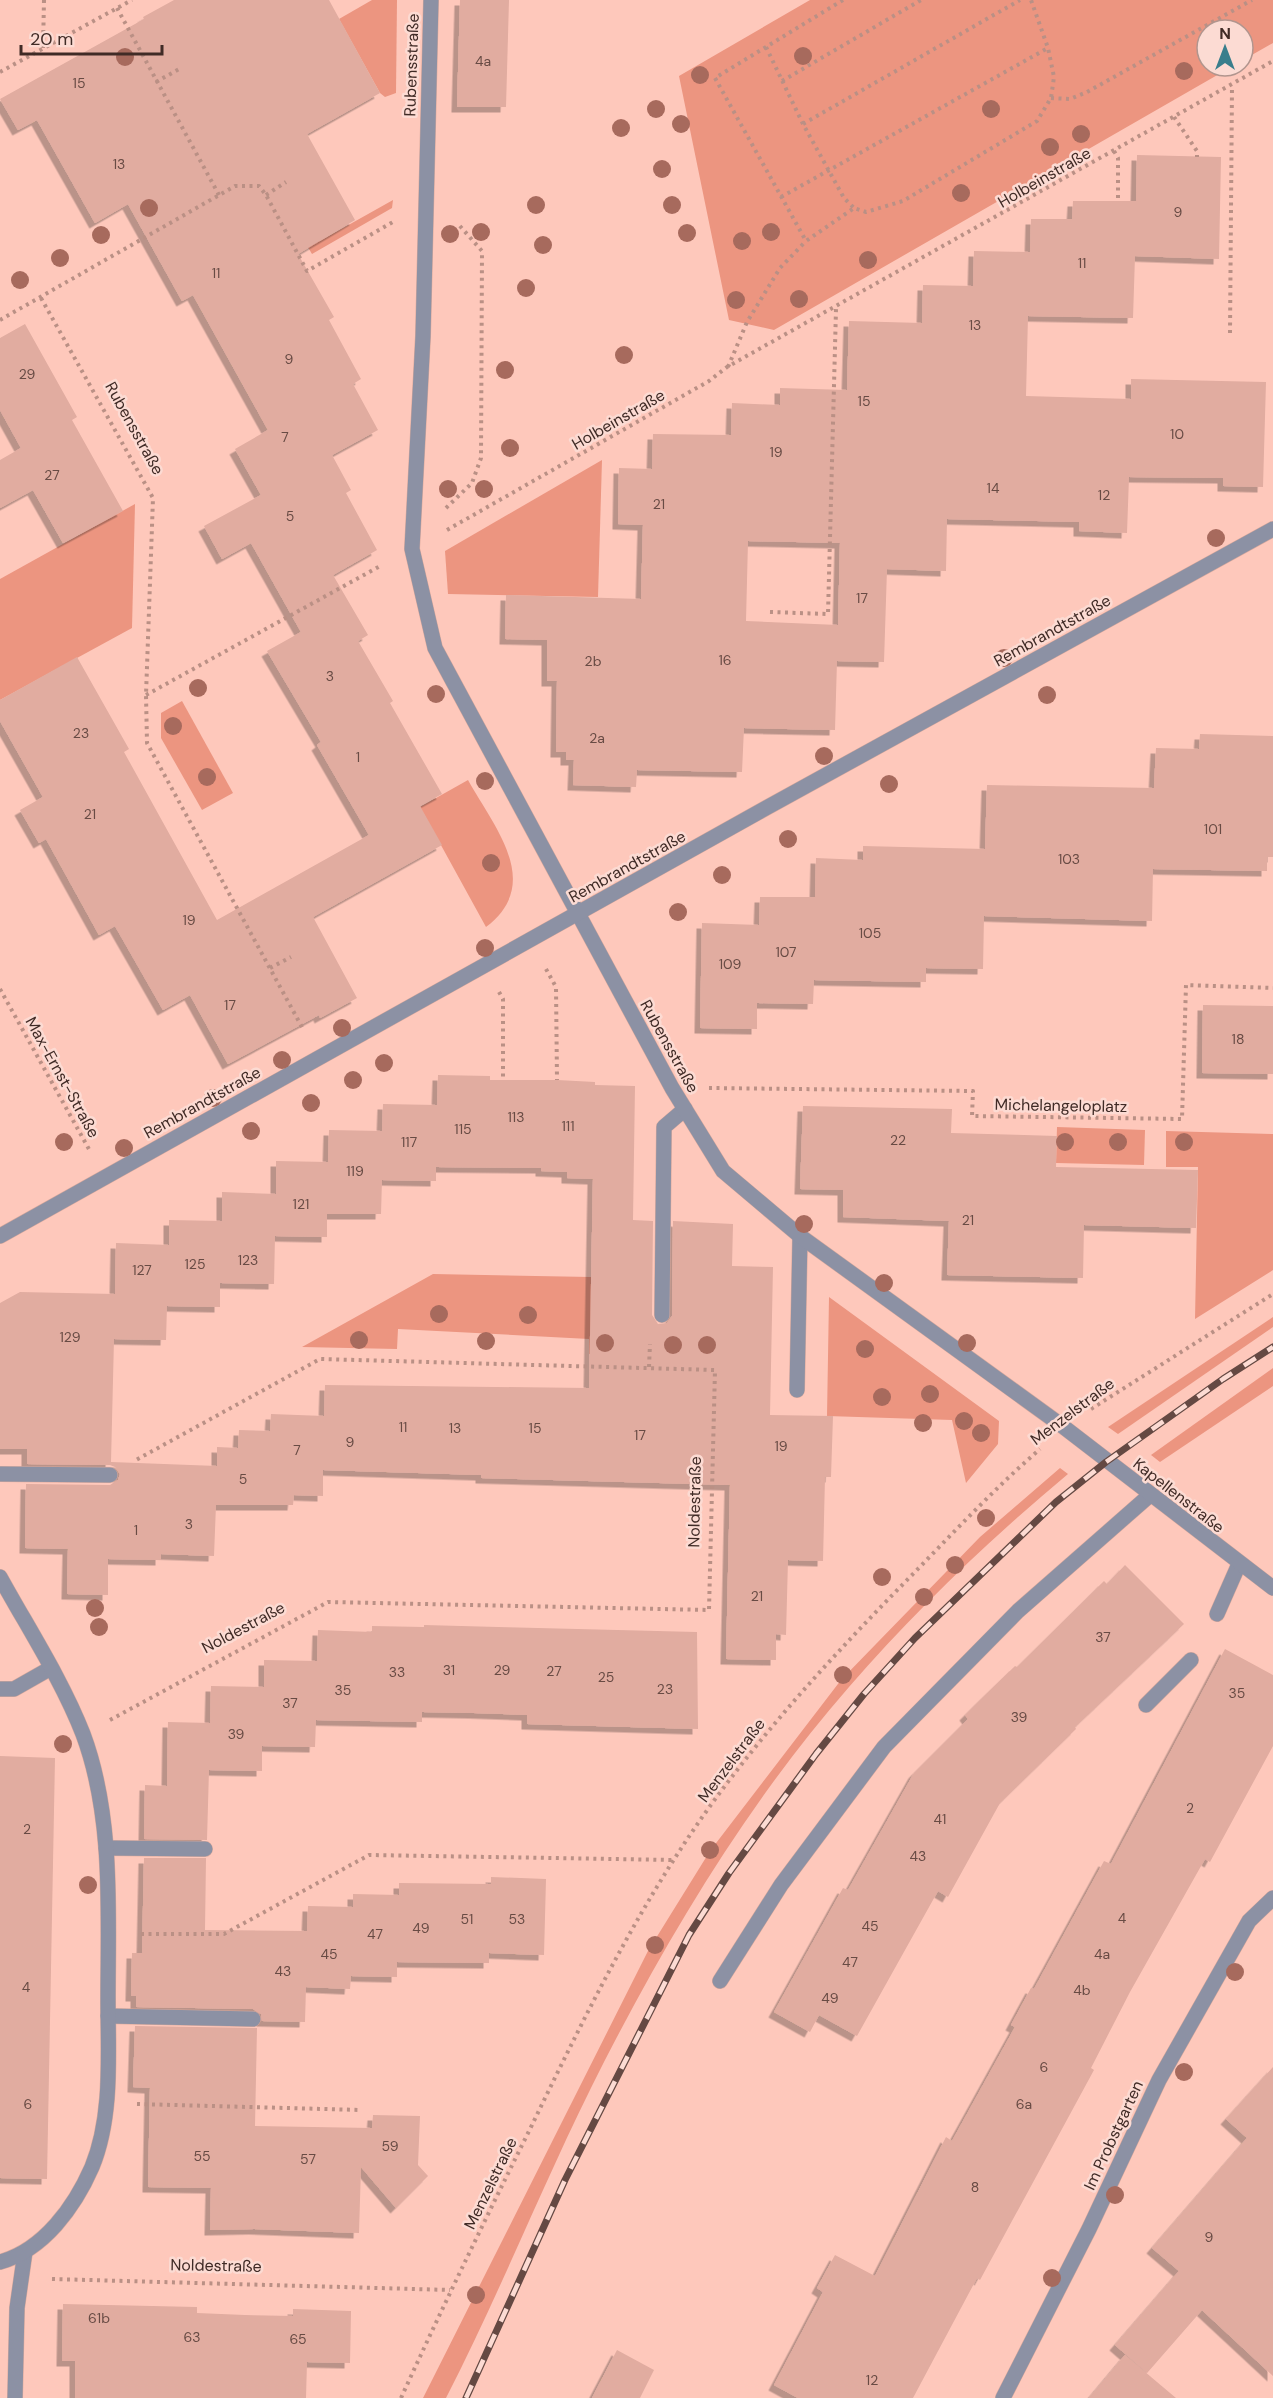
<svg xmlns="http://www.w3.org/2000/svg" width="1273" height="2398" font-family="'DM Sans',sans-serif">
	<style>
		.green { fill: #ec9580 }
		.building { fill: #e1aca0; fill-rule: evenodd; filter: url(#shadow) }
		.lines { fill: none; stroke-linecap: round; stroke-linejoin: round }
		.service-casing { stroke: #d8a99d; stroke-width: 16 }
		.minor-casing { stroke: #d8a99d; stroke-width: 16 }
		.path { stroke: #ba9085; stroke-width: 4; stroke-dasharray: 3 4.5; stroke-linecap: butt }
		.service { stroke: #8c91a4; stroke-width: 15 }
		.minor { stroke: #8c91a4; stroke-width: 15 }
		.rail-casing { stroke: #654943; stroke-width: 7 }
		.rail { stroke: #fcdbd3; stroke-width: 4.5; stroke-dasharray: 14; stroke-linecap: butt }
		.tree { fill: #a76a5d }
		.labels { text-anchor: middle; stroke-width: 5; stroke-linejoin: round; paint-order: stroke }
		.number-label { font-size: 14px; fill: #684b44 }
		.street-label { font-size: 16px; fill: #402b26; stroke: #fcdbd3 }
	</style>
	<defs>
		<filter id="shadow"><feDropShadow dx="-5.5" dy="5.5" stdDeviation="0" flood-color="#0004"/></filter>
	</defs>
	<rect width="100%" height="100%" fill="#fec8bb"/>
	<g class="green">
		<path d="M372,0H397L396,93L385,97L380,93L339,19Z"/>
		<path d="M810,0H1273V43L1243,60V30H1207V66H1233L774,330L729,320L679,76Z"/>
		<path d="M290,190L320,241L393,200L392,208L312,254L278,197Z"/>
		<path d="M602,460L598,597L448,594L445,551Z"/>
		<path d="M135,504L132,628L0,700V579Z"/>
		<path d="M182,701L233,793L202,810L161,738V713Z"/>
		<path d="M468,780C494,827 544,883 486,927L420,807Z"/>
		<path d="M1057,1127L1145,1130L1144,1165L1056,1163Z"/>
		<path d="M1166,1131L1273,1134V1270L1195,1319L1198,1167H1166Z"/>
		<path d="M433,1274L591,1277V1325L641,1354H589V1339L398,1329L397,1349L302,1347Z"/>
		<path d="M829,1297L999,1421L998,1444L966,1483L952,1420L827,1416Z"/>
		<path d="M1273,1317V1327L1118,1434L1108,1427Z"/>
		<path d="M1273,1368V1386L1160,1462L1151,1455Z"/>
		<path d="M1060,1468L1068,1474C990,1539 916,1610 849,1687C751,1799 673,1928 605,2060C548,2171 503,2287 446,2398H423L648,1951L710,1851L841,1680L980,1537Z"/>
	</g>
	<g class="building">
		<path d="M174,0H329L380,93L307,134L355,220L298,254L334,317L329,320L361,379L353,384L378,430L332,455L351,490L346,493L377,550L333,575L368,635L358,641L393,701L390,703L442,794L420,806L442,845L313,917L357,998L320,1018L319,1015L228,1064L190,995L163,1010L115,926L99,935L46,839L39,843L20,810L43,797L0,721V700L77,657L129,749L124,752L217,920L369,835L317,745L321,742L267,651L301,632L251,543L222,559L204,526L261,495L235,449L268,430L193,295L182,301L128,204L95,223L37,120L18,130L0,99L144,19L143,17Z"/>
		<path d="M460,0H509L506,107H457Z"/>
		<path d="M1137,155L1221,157L1219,259L1135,256L1133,318L1028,316L1026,396L1131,399V379L1266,382L1263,487L1223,486V478L1129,477L1127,533L1079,531V522L947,519L946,571L887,569L884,662L837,661L835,730L744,728L742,772L637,770L636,787L573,785L574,760H566V752H556L557,681H547V640L505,639L506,595L641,599L643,525L618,524L619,468L652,469L653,434L731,435L732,403L780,405V388L847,390L849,321L922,323L923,285L973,286L974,251L1030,252L1031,219H1072L1073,201H1136ZM748,541L840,543L838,625L746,621Z"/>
		<path d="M25,324L77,417L72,420L123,511L63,543L33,490L0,508V460L21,448L0,410V338Z"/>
		<path d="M1200,734L1273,736V857H1267V871L1153,869L1152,921L984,916L983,969L926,968V982L814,980L813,1004L757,1003V1029L700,1028L702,923L759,925L760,897H815L816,858L863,860V846L985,849L987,785L1154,788L1156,748L1199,749Z"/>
		<path d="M1203,1005L1273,1006V1074L1202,1073Z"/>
		<path d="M438,1075L490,1076V1080H557L595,1082V1085L635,1086L633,1220L653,1221L652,1315L658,1324L667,1323L672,1316L673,1221L733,1224L732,1266L773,1267L770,1415L833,1416L831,1477H825L823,1561L788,1560L786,1635L776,1634V1660L726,1659L730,1485L481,1478V1475L323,1470V1496L294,1495L293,1505H216L214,1556L161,1554V1560L108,1559V1595L67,1594L68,1549L25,1548L26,1484L110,1485L118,1480L120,1474L115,1467L110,1465L27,1464V1449H0V1303L20,1292L115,1294L116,1243L169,1245V1220L222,1221V1192L276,1194V1161L328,1162L329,1130L382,1131L383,1104L437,1105ZM436,1167L541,1168V1171L567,1172V1178L593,1179L589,1388L325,1385L324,1416L271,1414L270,1431L239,1430L238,1448L217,1447V1466L111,1462L114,1339L166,1340L167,1306L220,1307V1283L274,1284L275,1236L327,1237V1214H381L382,1180L436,1181Z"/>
		<path d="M803,1106L952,1109L951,1133L1057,1136L1056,1167L1198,1170L1196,1228L1084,1225L1083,1278L947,1275L949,1221L843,1217V1190L800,1189Z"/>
		<path d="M1125,1565L1184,1624L1075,1727L1076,1729L1000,1803L948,1897L938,1891L857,2036L819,2015L810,2032L774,2012L843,1888L848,1890L914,1773L968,1719L965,1715L981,1699L1015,1666L1017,1667L1104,1581L1107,1584Z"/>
		<path d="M424,1625L697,1632L698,1729L527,1724V1715L474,1713L422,1712V1722L316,1720L315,1747L262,1746V1771L209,1770L207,1840L144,1839L145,1785L167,1786L168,1722L210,1723L211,1686L264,1687V1660L317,1661L318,1630L372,1632V1626L424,1627Z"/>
		<path d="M1225,1649L1273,1675V1746L1210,1862L1205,1859L1130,1992L1091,2068L1094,2070L980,2280L977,2278L913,2398H798L774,2385L823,2292L817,2288L835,2255L875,2276L946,2137L952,2141L1015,2027L1011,2025L1031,1988L1034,1989L1104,1861L1111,1864Z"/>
		<path d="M0,1756L55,1758L47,2179L0,2178Z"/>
		<path d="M144,1858H206L205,1930L307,1931L308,1906L353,1907V1894L399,1895V1883L491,1884V1877L546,1879L544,1955L489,1953V1963L397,1962V1977L351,1976L350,1989L306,1987L305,2022L262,2021L261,2014L253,2009L136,2007V1996H131L132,1953H142Z"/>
		<path d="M135,2026L257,2028L255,2126L372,2128L373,2115L420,2116L418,2165L428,2176L396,2208L361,2167L359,2233L254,2229L210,2230L211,2188L148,2187L150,2088L133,2087Z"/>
		<path d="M1273,2067V2376L1202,2310L1147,2373L1115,2345L1179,2271L1152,2248L1247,2138L1226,2119Z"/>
		<path d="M63,2304L197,2307V2313L245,2315L293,2316V2309L351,2311L350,2363L307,2362L306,2398H75V2361H62Z"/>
		<path d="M617,2350L654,2370L640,2398H592Z"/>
		<path d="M1125,2355L1176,2398H1089Z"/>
	</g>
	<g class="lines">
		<g class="service-casing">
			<g id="service">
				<path d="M662,1315L664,1127L685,1109"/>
				<path d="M797,1390L800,1236"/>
				<path d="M0,1474L110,1475"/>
				<path d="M1217,1614L1239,1564"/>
				<path d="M0,1689H14L51,1668"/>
				<path d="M1146,1705L1191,1660"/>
				<path d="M106,1848L205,1849"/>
				<path d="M720,1981L781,1885L884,1747L1018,1611L1150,1495"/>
				<path d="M108,2016L253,2019"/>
				<path d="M15,2398L17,2308L25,2252"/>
			</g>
		</g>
		<g class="minor-casing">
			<g id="minor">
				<path d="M431,0L423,336L412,549L435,648L672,1088L723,1171L800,1236L1065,1428L1273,1588"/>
				<path d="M0,1236L766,808L1273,529"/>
				<path d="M0,1577C28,1628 62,1680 83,1734C114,1817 108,1913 108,2000C108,2054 113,2116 92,2167C75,2206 44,2250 0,2262"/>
				<path d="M1003,2398L1089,2229L1159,2080L1249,1921L1273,1898"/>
			</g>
		</g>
		<g class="path">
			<path d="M843,0L715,78L806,241L854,208L866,212L903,201L1037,121L1051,98L1054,77L1048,48L1031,0"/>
			<path d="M117,8L219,195"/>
			<path d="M766,47L803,124L844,198L854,208"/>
			<path d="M43,48L44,0"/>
			<path d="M0,72L132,0"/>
			<path d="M782,81L921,0"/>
			<path d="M156,82L181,68"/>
			<path d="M1051,98L1070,99L1087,92L1252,0"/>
			<path d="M1174,117L1197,151V157"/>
			<path d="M803,124L1020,0"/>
			<path d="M1114,151L1118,158V201"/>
			<path d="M266,195L286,182"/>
			<path d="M781,197L1048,48"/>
			<path d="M41,298L153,498L146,695L147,743L303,1029"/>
			<path d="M0,320L235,186H259L266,195L307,271L393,222"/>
			<path d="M1230,333L1232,86"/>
			<path d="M728,367L747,322L780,268L806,241"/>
			<path d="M446,508L472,483L481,458L482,251L459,225"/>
			<path d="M447,530L709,381L727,367L1273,61"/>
			<path d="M770,612L828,614L836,309"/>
			<path d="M146,695L382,565"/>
			<path d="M270,968L291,957"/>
			<path d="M546,969L556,987L557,1080"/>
			<path d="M0,989L90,1151"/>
			<path d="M499,992L503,999V1080"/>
			<path d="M709,1088L973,1091L972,1116L1182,1119L1186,985L1273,988"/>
			<path d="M649,1367L650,1344"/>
			<path d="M1091,1409L1273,1294"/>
			<path d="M110,1720L328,1602L709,1610L715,1370L320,1359L136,1460"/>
			<path d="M141,1934H224L369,1855L674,1860"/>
			<path d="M137,2104L361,2110"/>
			<path d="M52,2279L450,2290"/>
			<path d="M401,2398C442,2308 485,2220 529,2131C584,2018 639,1904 713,1802C773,1720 841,1647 912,1575C954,1532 995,1488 1040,1449"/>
		</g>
		<use href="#service" class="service"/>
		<use href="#minor" class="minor"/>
		<g class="rail-casing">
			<path id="rail" d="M466,2398L565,2180L689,1935L729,1873L816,1754L864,1694L915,1638L1056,1502L1106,1462L1223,1379L1273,1347"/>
		</g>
		<use href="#rail" class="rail"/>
	</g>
	<g class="tree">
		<circle cx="803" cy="56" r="9"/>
		<circle cx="125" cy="57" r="9"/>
		<circle cx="1184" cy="71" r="9"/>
		<circle cx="700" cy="75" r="9"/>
		<circle cx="656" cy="109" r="9"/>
		<circle cx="991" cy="109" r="9"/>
		<circle cx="681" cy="124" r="9"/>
		<circle cx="621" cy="128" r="9"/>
		<circle cx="1081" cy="134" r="9"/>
		<circle cx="1050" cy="147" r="9"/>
		<circle cx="662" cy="169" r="9"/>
		<circle cx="961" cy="193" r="9"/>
		<circle cx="536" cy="205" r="9"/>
		<circle cx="672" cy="205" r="9"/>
		<circle cx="149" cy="208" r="9"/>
		<circle cx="481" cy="232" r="9"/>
		<circle cx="771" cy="232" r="9"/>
		<circle cx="687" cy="233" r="9"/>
		<circle cx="450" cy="234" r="9"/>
		<circle cx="101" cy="235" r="9"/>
		<circle cx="742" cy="241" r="9"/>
		<circle cx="543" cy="245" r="9"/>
		<circle cx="60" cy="258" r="9"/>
		<circle cx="868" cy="260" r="9"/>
		<circle cx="20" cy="280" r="9"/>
		<circle cx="526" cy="288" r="9"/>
		<circle cx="799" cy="299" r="9"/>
		<circle cx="736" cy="300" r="9"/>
		<circle cx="624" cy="355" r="9"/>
		<circle cx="505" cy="370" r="9"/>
		<circle cx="510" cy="448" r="9"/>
		<circle cx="448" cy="489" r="9"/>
		<circle cx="484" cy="489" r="9"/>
		<circle cx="1216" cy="538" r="9"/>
		<circle cx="1004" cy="658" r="9"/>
		<circle cx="198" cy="688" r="9"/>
		<circle cx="436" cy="694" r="9"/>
		<circle cx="1047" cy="695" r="9"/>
		<circle cx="173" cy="726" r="9"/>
		<circle cx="824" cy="756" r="9"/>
		<circle cx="207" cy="777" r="9"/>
		<circle cx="485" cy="781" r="9"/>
		<circle cx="889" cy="784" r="9"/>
		<circle cx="788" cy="839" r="9"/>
		<circle cx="491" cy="863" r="9"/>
		<circle cx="722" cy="875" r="9"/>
		<circle cx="678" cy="912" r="9"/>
		<circle cx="485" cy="948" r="9"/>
		<circle cx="342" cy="1028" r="9"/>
		<circle cx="282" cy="1060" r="9"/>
		<circle cx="384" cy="1063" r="9"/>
		<circle cx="353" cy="1080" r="9"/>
		<circle cx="213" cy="1098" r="9"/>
		<circle cx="311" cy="1103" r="9"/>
		<circle cx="251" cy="1131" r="9"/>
		<circle cx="64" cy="1142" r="9"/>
		<circle cx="1065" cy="1142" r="9"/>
		<circle cx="1118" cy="1142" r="9"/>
		<circle cx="1184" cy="1142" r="9"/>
		<circle cx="124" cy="1148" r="9"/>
		<circle cx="804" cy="1224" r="9"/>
		<circle cx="884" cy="1283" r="9"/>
		<circle cx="439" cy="1314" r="9"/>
		<circle cx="528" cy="1315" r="9"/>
		<circle cx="359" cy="1340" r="9"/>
		<circle cx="486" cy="1341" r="9"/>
		<circle cx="605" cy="1343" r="9"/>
		<circle cx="967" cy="1343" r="9"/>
		<circle cx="673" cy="1345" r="9"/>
		<circle cx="707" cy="1345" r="9"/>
		<circle cx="865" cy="1349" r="9"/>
		<circle cx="930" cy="1394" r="9"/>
		<circle cx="882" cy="1397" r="9"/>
		<circle cx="964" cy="1421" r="9"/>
		<circle cx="923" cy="1423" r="9"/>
		<circle cx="981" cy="1433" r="9"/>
		<circle cx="986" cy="1518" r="9"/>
		<circle cx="955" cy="1565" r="9"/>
		<circle cx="882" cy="1577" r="9"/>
		<circle cx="924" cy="1597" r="9"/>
		<circle cx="95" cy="1608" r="9"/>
		<circle cx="99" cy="1627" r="9"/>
		<circle cx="843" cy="1675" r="9"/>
		<circle cx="63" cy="1744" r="9"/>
		<circle cx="710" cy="1850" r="9"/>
		<circle cx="88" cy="1885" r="9"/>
		<circle cx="655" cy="1945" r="9"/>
		<circle cx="1235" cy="1972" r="9"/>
		<circle cx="1184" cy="2072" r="9"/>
		<circle cx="1115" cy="2195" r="9"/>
		<circle cx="1052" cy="2278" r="9"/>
		<circle cx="476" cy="2295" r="9"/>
	</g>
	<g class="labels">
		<g class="number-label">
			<text x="483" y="66">4a</text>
			<text x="79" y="88">15</text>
			<text x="119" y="169">13</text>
			<text x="1178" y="217">9</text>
			<text x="1082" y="268">11</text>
			<text x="216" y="278">11</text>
			<text x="975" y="330">13</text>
			<text x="289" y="364">9</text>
			<text x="27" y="379">29</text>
			<text x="864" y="406">15</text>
			<text x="1177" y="439">10</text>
			<text x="285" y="442">7</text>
			<text x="776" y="457">19</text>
			<text x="52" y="480">27</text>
			<text x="993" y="493">14</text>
			<text x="1104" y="500">12</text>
			<text x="659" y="509">21</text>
			<text x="290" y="521">5</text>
			<text x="862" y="603">17</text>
			<text x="725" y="665">16</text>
			<text x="593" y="666">2b</text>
			<text x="330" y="681">3</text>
			<text x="81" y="738">23</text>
			<text x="597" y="743">2a</text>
			<text x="358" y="762">1</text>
			<text x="90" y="819">21</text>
			<text x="1213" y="834">101</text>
			<text x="1069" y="864">103</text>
			<text x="189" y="925">19</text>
			<text x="870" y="938">105</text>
			<text x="786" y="957">107</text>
			<text x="730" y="969">109</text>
			<text x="230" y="1010">17</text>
			<text x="1238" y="1044">18</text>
			<text x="516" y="1122">113</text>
			<text x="568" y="1131">111</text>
			<text x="463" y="1134">115</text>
			<text x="898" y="1145">22</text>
			<text x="409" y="1147">117</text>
			<text x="355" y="1176">119</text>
			<text x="301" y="1209">121</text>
			<text x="968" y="1225">21</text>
			<text x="248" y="1265">123</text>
			<text x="195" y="1269">125</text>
			<text x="142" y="1275">127</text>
			<text x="70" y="1342">129</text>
			<text x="403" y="1432">11</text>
			<text x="455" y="1433">13</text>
			<text x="535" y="1433">15</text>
			<text x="640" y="1440">17</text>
			<text x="350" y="1447">9</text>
			<text x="781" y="1451">19</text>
			<text x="297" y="1455">7</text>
			<text x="243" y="1484">5</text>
			<text x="189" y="1529">3</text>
			<text x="136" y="1535">1</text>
			<text x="757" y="1601">21</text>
			<text x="1103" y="1642">37</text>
			<text x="449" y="1675">31</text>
			<text x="502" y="1675">29</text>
			<text x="554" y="1676">27</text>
			<text x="397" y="1677">33</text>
			<text x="606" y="1682">25</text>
			<text x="665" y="1694">23</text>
			<text x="343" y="1695">35</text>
			<text x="1237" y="1698">35</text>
			<text x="290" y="1708">37</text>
			<text x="1019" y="1722">39</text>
			<text x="236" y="1739">39</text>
			<text x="1190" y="1813">2</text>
			<text x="940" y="1824">41</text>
			<text x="27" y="1834">2</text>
			<text x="918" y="1861">43</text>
			<text x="1122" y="1923">4</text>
			<text x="467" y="1924">51</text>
			<text x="517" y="1924">53</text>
			<text x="870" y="1931">45</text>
			<text x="421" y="1933">49</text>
			<text x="375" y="1939">47</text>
			<text x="329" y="1959">45</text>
			<text x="1102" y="1959">4a</text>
			<text x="850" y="1967">47</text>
			<text x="283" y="1976">43</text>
			<text x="26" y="1992">4</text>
			<text x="1082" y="1995">4b</text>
			<text x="830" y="2003">49</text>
			<text x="1044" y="2072">6</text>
			<text x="28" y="2109">6</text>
			<text x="1024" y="2109">6a</text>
			<text x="390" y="2151">59</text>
			<text x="202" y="2161">55</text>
			<text x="308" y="2164">57</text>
			<text x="975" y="2192">8</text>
			<text x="1209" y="2242">9</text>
			<text x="99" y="2323">61b</text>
			<text x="192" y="2342">63</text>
			<text x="298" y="2344">65</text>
			<text x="872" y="2385">12</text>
		</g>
		<g class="street-label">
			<text transform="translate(411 65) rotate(-88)" y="6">Rubensstraße</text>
			<text transform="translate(1044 177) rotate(-30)" y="6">Holbeinstraße</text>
			<text transform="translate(618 419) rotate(-30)" y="6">Holbeinstraße</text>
			<text transform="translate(135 428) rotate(61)" y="6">Rubensstraße</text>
			<text transform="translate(1052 630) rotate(-29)" y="6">Rembrandtstraße</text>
			<text transform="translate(627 866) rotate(-29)" y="6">Rembrandtstraße</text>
			<text transform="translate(670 1046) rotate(61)" y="6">Rubensstraße</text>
			<text transform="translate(63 1077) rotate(61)" y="6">Max-Ernst-Straße</text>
			<text transform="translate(202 1102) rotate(-29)" y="6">Rembrandtstraße</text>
			<text transform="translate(1061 1105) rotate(1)" y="6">Michelangeloplatz</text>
			<text transform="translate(1072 1411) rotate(-37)" y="6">Menzelstraße</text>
			<text transform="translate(1179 1495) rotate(38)" y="6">Kapellenstraße</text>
			<text transform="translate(694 1502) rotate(-89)" y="6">Noldestraße</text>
			<text transform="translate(243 1627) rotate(-28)" y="6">Noldestraße</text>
			<text transform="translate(731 1760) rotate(-53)" y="6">Menzelstraße</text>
			<text transform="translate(1113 2135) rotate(-65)" y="6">Im Probstgarten</text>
			<text transform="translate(490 2183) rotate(-64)" y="6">Menzelstraße</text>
			<text transform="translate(216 2265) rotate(1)" y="6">Noldestraße</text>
		</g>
	</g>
	<g transform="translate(1225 48)"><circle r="28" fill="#fcdbd3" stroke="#b1958e" stroke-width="1.5"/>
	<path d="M0-4.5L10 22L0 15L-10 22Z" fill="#397e8c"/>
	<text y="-9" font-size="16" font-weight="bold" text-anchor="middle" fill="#402b26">N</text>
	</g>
	<path d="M21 45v9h141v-9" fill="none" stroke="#402b26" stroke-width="3"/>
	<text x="30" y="45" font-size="18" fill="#402b26" stroke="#fcdbd3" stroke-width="4.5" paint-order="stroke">20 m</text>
</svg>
